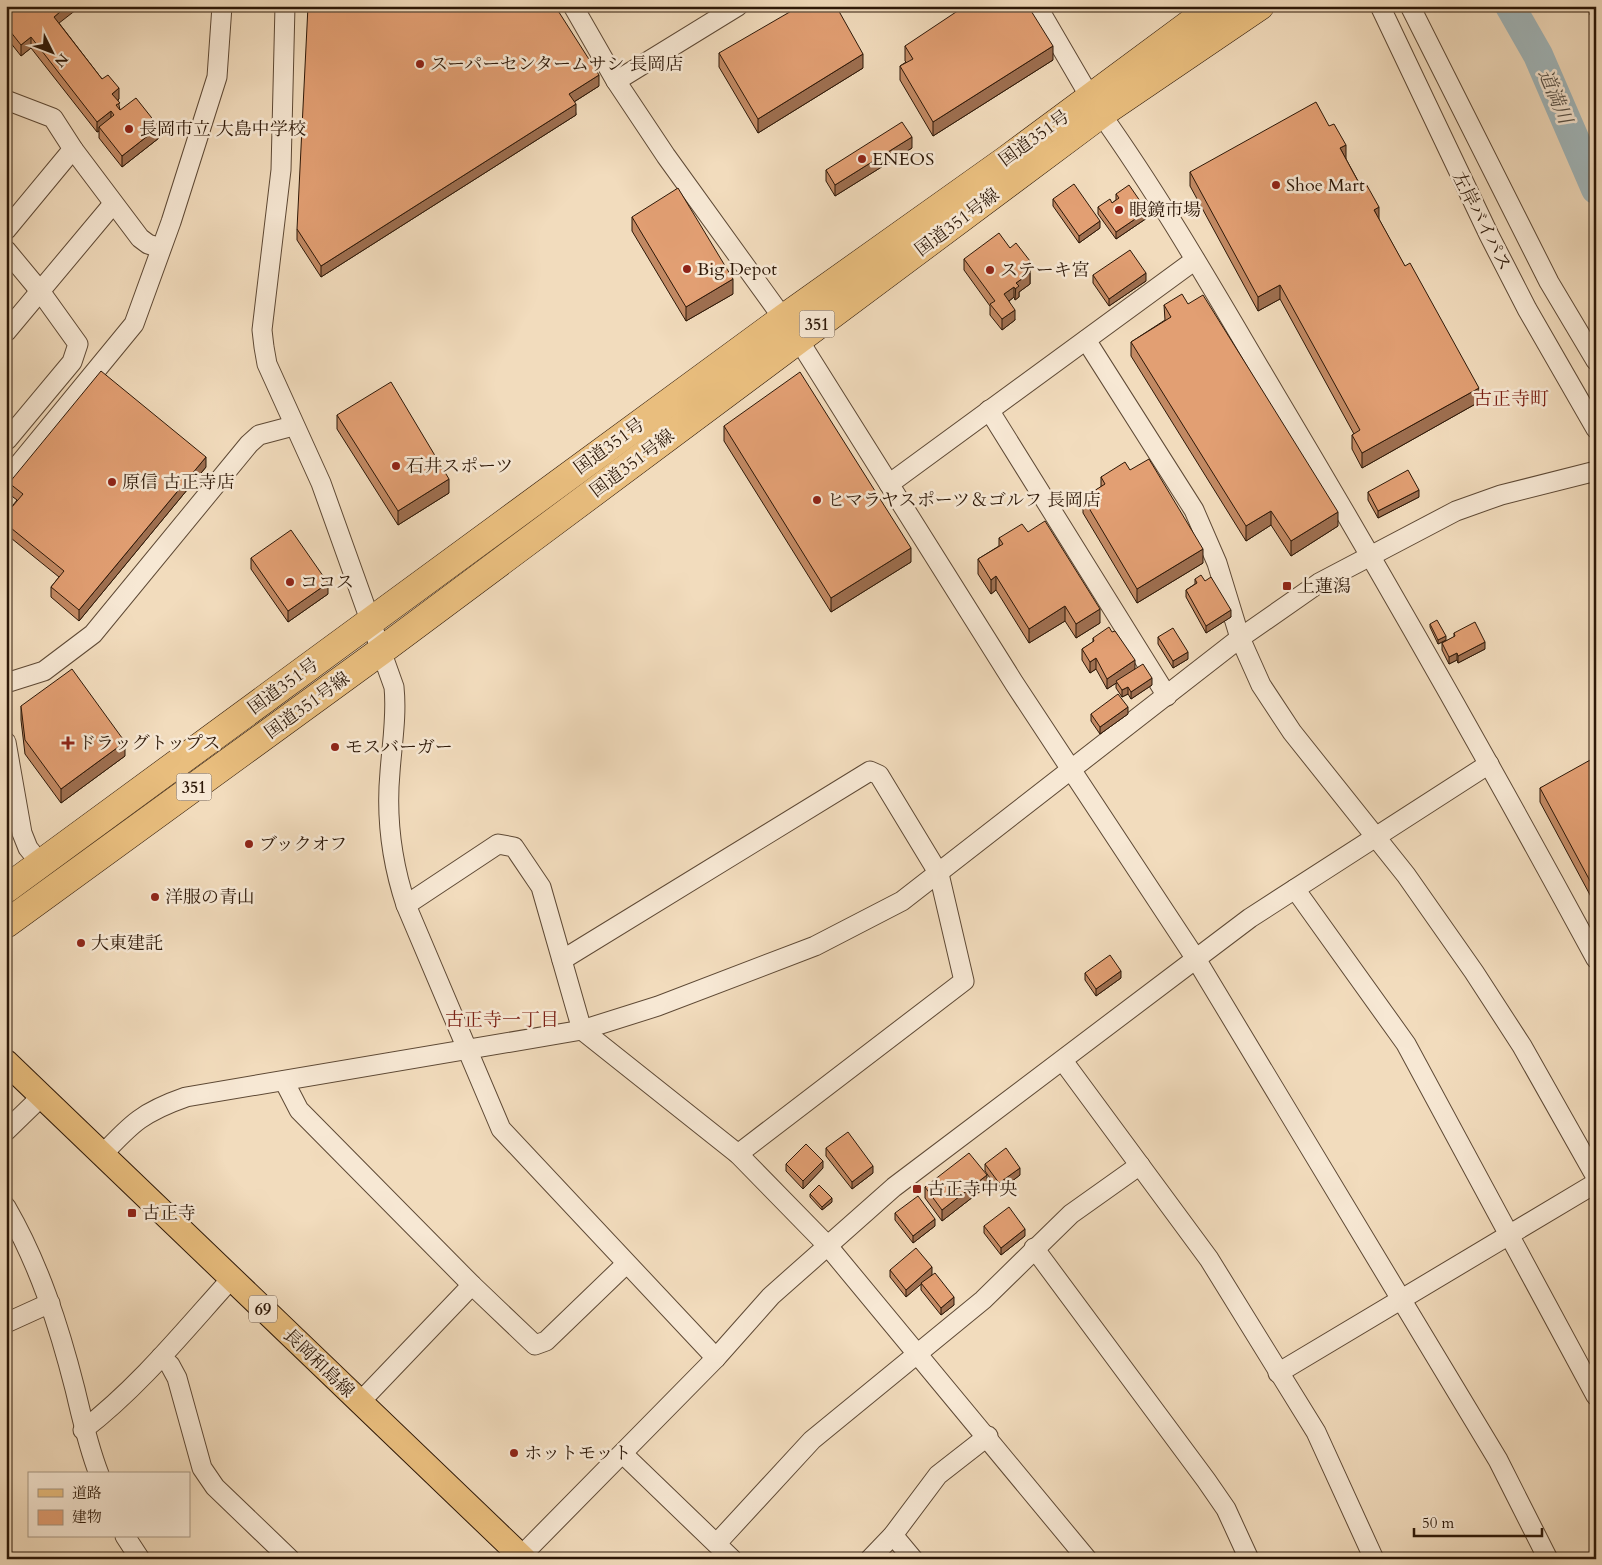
<svg xmlns="http://www.w3.org/2000/svg" width="1602" height="1565" font-family="Cardo,'Noto Serif JP',serif">
	<style>
		.lines { fill: none; stroke-linecap: round; stroke-linejoin: round }
		.river { stroke: #a1b8bd; stroke-width: 30 }
		.minor-casing { stroke: #5e4935; stroke-width: 21 }
		.major-casing { stroke: #2d1808; stroke-width: 26 }
		.highway-casing { stroke: #2d1808; stroke-width: 29 }
		.minor { stroke: #f7e8d4; stroke-width: 19 }
		.major { stroke: #e9be7e; stroke-width: 24 }
		.highway { stroke: #e9be7e; stroke-width: 28 }
		.wall { fill: #c28963; stroke: #2d1808 }
		.shaded-wall { fill: #9e6f50; stroke: #2d1808 }
		.building { fill: #e29f73; stroke: #2d1808 }
		.poi-dot { fill: #8f2418; stroke: #f7e8d4; stroke-width: 2 }
		.labels { text-anchor: middle; stroke-width: 5; stroke-linejoin: round; paint-order: stroke }
		.shield { fill: #f7e8d4; stroke: #6a5645; stroke-width: 1 }
		.shield-label { font-size: 16px; font-weight: bold; fill: #2d1808 }
		.poi-label { font-size: 18px; fill: #2d1808; stroke: #f7e8d4; text-anchor: start }
		.street-label { font-size: 18px; fill: #2d1808; stroke: #f7e8d4 }
		.water-label { font-size: 19px; font-style: italic; fill: #565047; stroke: #f7e8d4 }
		.neighbourhood-label { font-size: 19px; fill: #7a1f14; stroke: #f7e8d4 }
	</style>
	<rect width="100%" height="100%" fill="#f2dcbd"/>
	<filter id="stains"><feTurbulence type="fractalNoise" baseFrequency=".004" numOctaves="4"/><feColorMatrix values="0 0 0 0 .2 0 0 0 0 .09 0 0 0 0 .02 0 0 0 .5 -.17"/></filter>
	<radialGradient id="worn" r=".72"><stop offset=".6" stop-color="#630" stop-opacity="0"/><stop offset="1" stop-color="#630" stop-opacity=".3"/></radialGradient>
	<g class="lines">
		<path class="river" d="M1510,6L1538,55L1596,189"/>
		<g class="minor-casing">
			<g id="minor">
				<path d="M285,6L281,170L262,330L264,347L267,364L321,483L394,687C397,716 392,743 390,772C386,816 392,863 406,905L501,1129L716,1358"/>
				<path d="M573,6L616,81L666,156L798,339L1014,683L1196,959L1498,1460L1548,1559"/>
				<path d="M1037,6L1090,97"/>
				<path d="M1380,6L1489,235L1527,309L1596,429"/>
				<path d="M1410,6L1549,282L1596,361"/>
				<path d="M616,81L738,6"/>
				<path d="M6,100L53,118L73,149L140,238L148,244L160,248"/>
				<path d="M1101,114C1165,204 1219,300 1275,394C1386,580 1493,769 1596,959"/>
				<path d="M6,230L73,149"/>
				<path d="M6,250L40,291L78,344L72,362L7,440"/>
				<path d="M6,332L113,204"/>
				<path d="M1086,340L1194,510L1217,563L1240,638L1261,685L1292,732L1406,875L1474,972L1522,1046L1596,1177"/>
				<path d="M989,410L1167,696"/>
				<path d="M6,480L134,324L171,222L217,77L222,6"/>
				<path d="M889,484L1195,260"/>
				<path d="M6,683L44,671L93,634L249,444L259,435L293,426"/>
				<path d="M6,742L22,833L28,848L41,864"/>
				<path d="M1295,889L1406,1044L1596,1396"/>
				<path d="M406,905L498,844L514,847L541,887L582,1030L738,1154L827,1245L1087,1559"/>
				<path d="M562,960L870,771L879,775L939,874L964,981L738,1154"/>
				<path d="M1063,1061L1209,1259L1316,1432L1374,1559"/>
				<path d="M284,1081L299,1110L472,1285L535,1345L546,1341L626,1264"/>
				<path d="M6,1131L41,1097"/>
				<path d="M102,1155C132,1123 143,1112 186,1097L582,1030L658,1006L815,946L902,901L1240,638L1319,583L1456,511L1501,495L1596,471"/>
				<path d="M6,1207C39,1264 59,1326 75,1389C82,1418 88,1446 99,1474"/>
				<path d="M1034,1248L1206,1480L1226,1509L1249,1559"/>
				<path d="M6,1323L50,1303"/>
				<path d="M161,1357L170,1365L177,1378L202,1468L215,1487L290,1559"/>
				<path d="M1278,1373L1596,1183"/>
				<path d="M360,1402L472,1285"/>
				<path d="M83,1430C139,1387 184,1331 231,1279"/>
				<path d="M623,1454L732,1559"/>
				<path d="M893,1535L913,1559"/>
				<path d="M125,1536L140,1559"/>
				<path d="M717,1543L812,1440L983,1300L1071,1214L1140,1165"/>
				<path d="M518,1559L716,1358L771,1296L894,1187L1250,918L1489,764"/>
				<path d="M870,1559L893,1535L938,1475L988,1436"/>
			</g>
		</g>
		<g class="major-casing">
			<path id="major" d="M6,1062L524,1559"/>
		</g>
		<g class="highway-casing">
			<g id="highway">
				<path d="M6,889L784,318L1006,160L1214,6"/>
				<path d="M6,924L381,651L1101,114L1260,6"/>
			</g>
		</g>
		<use href="#minor" class="minor"/>
		<use href="#major" class="major"/>
		<use href="#highway" class="highway"/>
	</g>
	<g class="wall">
		<path d="M6,6L59,23L102,79L119,99L118,100L120,110L159,138L122,167L99,138V131L97,132L31,48L21,56L6,37Z"/>
		<path d="M1590,6H1596V14L1590,15Z"/>
		<path d="M905,46L1053,60L933,136L900,80V66L906,62L905,61Z"/>
		<path d="M719,53L863,68L758,133L719,67Z"/>
		<path d="M599,86L574,102L576,115L321,277L297,240V229Z"/>
		<path d="M912,148L835,196L826,181V170Z"/>
		<path d="M1346,159L1479,402L1362,468L1352,449V435L1354,434L1280,299L1258,311L1190,186V172Z"/>
		<path d="M1116,194L1147,218L1116,239L1098,214V207L1112,203L1116,200Z"/>
		<path d="M1053,199L1100,228L1079,243L1053,206Z"/>
		<path d="M632,217L733,294L686,321L632,231Z"/>
		<path d="M1010,248L1030,272V284L1019,292V297L1015,300L1014,297L1009,301L1015,320L1002,330L990,315V306L964,270V259Z"/>
		<path d="M1093,275L1146,281L1109,306L1093,283Z"/>
		<path d="M1164,305L1338,526L1291,556L1271,525L1246,541L1131,356V342L1165,320Z"/>
		<path d="M337,415L449,493L398,525L337,429Z"/>
		<path d="M724,426L911,562L831,612L724,441Z"/>
		<path d="M206,467L79,621L51,597V587L59,577L6,534V514L17,500L9,494V483Z"/>
		<path d="M1130,470L1203,563L1137,603L1083,513V498L1101,487V477Z"/>
		<path d="M1368,492L1419,497L1378,518L1368,500Z"/>
		<path d="M1028,532L1100,623L1076,638L1065,621L1029,643L996,590L991,594L978,574V559L999,546V538Z"/>
		<path d="M251,558L328,594L288,622L251,569Z"/>
		<path d="M1195,579L1205,581L1231,617L1206,633L1186,597V590L1195,584Z"/>
		<path d="M1430,624L1446,640L1438,644L1430,627Z"/>
		<path d="M1454,633L1485,649L1458,663L1457,660L1449,664L1442,650V643L1454,637Z"/>
		<path d="M1158,637L1188,659L1173,668L1158,644Z"/>
		<path d="M1093,638L1135,670L1152,685L1131,699L1128,694L1122,697L1116,688V683L1107,689L1096,669L1090,673L1082,660V649L1093,642Z"/>
		<path d="M21,706L125,756L61,803L25,754L21,720Z"/>
		<path d="M1091,714H1128L1100,734L1091,721Z"/>
		<path d="M1596,765V906L1540,802V788Z"/>
		<path d="M1085,973L1121,978L1096,996L1085,980Z"/>
		<path d="M826,1148L873,1173L852,1189L826,1156Z"/>
		<path d="M786,1164L823,1168L803,1189L786,1171Z"/>
		<path d="M985,1164L1020,1175L999,1191L985,1171Z"/>
		<path d="M987,1186L942,1221L925,1198V1187Z"/>
		<path d="M810,1194L832,1202L822,1210L810,1197Z"/>
		<path d="M895,1213L935,1226L913,1243L895,1220Z"/>
		<path d="M984,1226L1025,1236L1001,1255L984,1233Z"/>
		<path d="M890,1270L932,1275L954,1305L941,1315L921,1290V1283L906,1297L890,1277Z"/>
	</g>
	<g class="shaded-wall">
		<path d="M67,6H81L54,27V17Z"/>
		<path d="M31,37V48L21,56V45Z"/>
		<path d="M1053,46V60L933,136V122Z"/>
		<path d="M863,54V68L758,133V119Z"/>
		<path d="M599,75V86L569,105V94Z"/>
		<path d="M119,88V99L112,105V94Z"/>
		<path d="M576,104V115L321,277V266Z"/>
		<path d="M111,111V121L99,127V131L97,132V122Z"/>
		<path d="M159,127V138L122,167V156Z"/>
		<path d="M912,137V148L835,196V185Z"/>
		<path d="M1346,145V159L1340,148Z"/>
		<path d="M1379,207V221L1374,210Z"/>
		<path d="M1147,211V218L1116,239V232Z"/>
		<path d="M1100,221V228L1079,243V236Z"/>
		<path d="M1030,261V272L1025,265Z"/>
		<path d="M1030,273V284L1019,292V297L1015,300L1016,283Z"/>
		<path d="M1146,273V281L1109,306V299Z"/>
		<path d="M733,279V294L686,321V307Z"/>
		<path d="M1280,285V299L1258,311V297Z"/>
		<path d="M1014,287V297L1004,305V294Z"/>
		<path d="M1015,310V320L1002,330V319Z"/>
		<path d="M1479,388V402L1362,468V453Z"/>
		<path d="M206,457V467L79,621V610Z"/>
		<path d="M449,479V493L398,525V511Z"/>
		<path d="M1419,490V497L1378,518V511Z"/>
		<path d="M1271,511V525L1246,541V526Z"/>
		<path d="M1338,512V526L1291,556V541Z"/>
		<path d="M911,548V562L831,612V598Z"/>
		<path d="M1203,549V563L1137,603V589Z"/>
		<path d="M996,576V590L991,594V580Z"/>
		<path d="M328,583V594L288,622V611Z"/>
		<path d="M1065,606V621L1029,643V629Z"/>
		<path d="M1100,609V623L1076,638V624Z"/>
		<path d="M1231,610V617L1206,633V626Z"/>
		<path d="M1446,636V640L1438,644V640Z"/>
		<path d="M1485,642V649L1458,663V656Z"/>
		<path d="M1188,652V659L1173,668V661Z"/>
		<path d="M1457,653V660L1449,664V657Z"/>
		<path d="M1096,658V669L1090,673V662Z"/>
		<path d="M1135,660V671L1107,689V679Z"/>
		<path d="M1152,678V685L1131,699V692Z"/>
		<path d="M1128,687V694L1122,697V690Z"/>
		<path d="M1128,707V714L1100,734V727Z"/>
		<path d="M125,742V756L61,803V789Z"/>
		<path d="M1121,971V978L1096,996V989Z"/>
		<path d="M823,1161V1168L803,1189V1181Z"/>
		<path d="M873,1166V1173L852,1189V1182Z"/>
		<path d="M1020,1168V1175L999,1191V1183Z"/>
		<path d="M987,1175V1186L942,1221V1210Z"/>
		<path d="M832,1198V1202L822,1210V1207Z"/>
		<path d="M935,1219V1226L913,1243V1236Z"/>
		<path d="M1025,1229V1236L1001,1255V1248Z"/>
		<path d="M932,1267V1275L906,1297V1290Z"/>
		<path d="M954,1297V1305L941,1315V1308Z"/>
	</g>
	<g class="building">
		<path d="M6,6H67L54,17L102,79L108,75L119,88L112,94L120,103L116,105L120,110L136,98L159,127L122,156L99,127L114,115L111,111L97,122L31,37L21,45L6,26Z"/>
		<path d="M308,6H555L599,75L569,94L576,104L321,266L297,229Z"/>
		<path d="M800,6H836L863,54L758,119L719,53Z"/>
		<path d="M965,6H1028L1053,46L933,122L900,66L913,59L905,46Z"/>
		<path d="M1316,102L1329,126L1334,124L1346,145L1340,148L1360,185L1365,182L1379,207L1374,210L1405,266L1410,263L1479,388L1362,453L1352,435L1360,430L1280,285L1258,297L1190,172Z"/>
		<path d="M902,122L912,137L835,185L826,170Z"/>
		<path d="M1074,184L1100,221L1079,236L1053,199Z"/>
		<path d="M1129,185L1147,211L1116,232L1098,207L1110,199L1112,203L1119,198L1116,194Z"/>
		<path d="M678,188L733,279L686,307L632,217Z"/>
		<path d="M999,233L1010,248L1016,243L1030,261L1025,265L1030,273L1016,283L1019,286L1015,289L1014,287L1004,294L1015,310L1002,319L990,304L995,301L964,259Z"/>
		<path d="M1130,250L1146,273L1109,299L1093,275Z"/>
		<path d="M1182,294L1188,304L1203,295L1338,512L1291,541L1271,511L1246,526L1131,342L1171,317L1164,305Z"/>
		<path d="M101,371L206,457L79,610L51,587L64,571L6,524V514L23,494L9,483Z"/>
		<path d="M800,372L911,548L831,598L724,426Z"/>
		<path d="M391,382L449,479L398,511L337,415Z"/>
		<path d="M1149,459L1203,549L1137,589L1083,498L1105,484L1101,477L1125,462L1130,470Z"/>
		<path d="M1408,470L1419,490L1378,511L1368,492Z"/>
		<path d="M1045,521L1100,609L1076,624L1065,606L1029,629L996,576L991,580L978,559L1003,544L999,538L1022,524L1028,532Z"/>
		<path d="M291,530L328,583L288,611L251,558Z"/>
		<path d="M1201,575L1205,581L1211,577L1231,610L1206,626L1186,590L1197,583L1195,579Z"/>
		<path d="M1437,620L1446,636L1438,640L1430,624Z"/>
		<path d="M1475,622L1485,642L1458,656L1457,653L1449,657L1442,643L1455,636L1454,633Z"/>
		<path d="M1109,627L1112,632L1115,631L1135,660L1107,679L1096,658L1090,662L1082,649L1094,641L1093,638Z"/>
		<path d="M1173,628L1188,652L1173,661L1158,637Z"/>
		<path d="M1143,664L1152,678L1131,692L1128,687L1122,690L1116,681Z"/>
		<path d="M72,669L125,742L61,789L25,740L21,706Z"/>
		<path d="M1118,694L1128,707L1100,727L1091,714Z"/>
		<path d="M1592,759L1595,766L1596,765V892L1540,788Z"/>
		<path d="M1110,955L1121,971L1096,989L1085,973Z"/>
		<path d="M848,1132L873,1166L852,1182L826,1148Z"/>
		<path d="M806,1144L823,1161L803,1181L786,1164Z"/>
		<path d="M1006,1148L1020,1168L999,1183L985,1164Z"/>
		<path d="M969,1153L987,1175L942,1210L925,1187Z"/>
		<path d="M819,1185L832,1198L822,1207L810,1194Z"/>
		<path d="M918,1196L935,1219L913,1236L895,1213Z"/>
		<path d="M1009,1207L1025,1229L1001,1248L984,1226Z"/>
		<path d="M916,1248L932,1267L906,1290L890,1270Z"/>
		<path d="M935,1273L954,1297L941,1308L921,1283Z"/>
	</g>
	<g class="poi-dot">
		<circle cx="420" cy="64" r="5"/>
		<circle cx="129" cy="129" r="5"/>
		<circle cx="862" cy="159" r="5"/>
		<circle cx="1276" cy="185" r="5"/>
		<circle cx="1119" cy="210" r="5"/>
		<circle cx="687" cy="269" r="5"/>
		<circle cx="990" cy="270" r="5"/>
		<circle cx="396" cy="466" r="5"/>
		<circle cx="112" cy="482" r="5"/>
		<circle cx="817" cy="500" r="5"/>
		<circle cx="290" cy="582" r="5"/>
		<rect x="1282" y="581" width="10" height="10" rx="2.5"/>
		<path d="M65.5 735.5h5v5h5v5h-5v5h-5v-5h-5v-5h5z"/>
		<circle cx="335" cy="747" r="5"/>
		<circle cx="249" cy="844" r="5"/>
		<circle cx="155" cy="897" r="5"/>
		<circle cx="81" cy="943" r="5"/>
		<rect x="912" y="1184" width="10" height="10" rx="2.5"/>
		<rect x="127" y="1208" width="10" height="10" rx="2.5"/>
		<circle cx="514" cy="1453" r="5"/>
	</g>
	<g class="labels">
		<g class="shield">
			<rect x="799.5" y="310.5" width="35" height="27" rx="4"/>
			<rect x="176.5" y="773.5" width="35" height="27" rx="4"/>
			<rect x="249" y="1295.5" width="28" height="27" rx="4"/>
		</g>
		<g class="shield-label">
			<text x="817" y="330">351</text>
			<text x="194" y="793">351</text>
			<text x="263" y="1315">69</text>
		</g>
		<g class="poi-label">
			<text x="430" y="70">スーパーセンタームサシ 長岡店</text>
			<text x="139" y="135">長岡市立 大島中学校</text>
			<text x="872" y="165">ENEOS</text>
			<text x="1286" y="191">Shoe Mart</text>
			<text x="1129" y="216">眼鏡市場</text>
			<text x="697" y="275">Big Depot</text>
			<text x="1000" y="276">ステーキ宮</text>
			<text x="406" y="472">石井スポーツ</text>
			<text x="122" y="488">原信 古正寺店</text>
			<text x="827" y="506">ヒマラヤスポーツ＆ゴルフ 長岡店</text>
			<text x="300" y="588">ココス</text>
			<text x="1297" y="592">上蓮潟</text>
			<text x="78" y="749">ドラッグトップス</text>
			<text x="345" y="753">モスバーガー</text>
			<text x="259" y="850">ブックオフ</text>
			<text x="165" y="903">洋服の青山</text>
			<text x="91" y="949">大東建託</text>
			<text x="927" y="1195">古正寺中央</text>
			<text x="142" y="1219">古正寺</text>
			<text x="524" y="1459">ホットモット</text>
		</g>
		<g class="street-label">
			<text transform="translate(1034 138) rotate(-36)" y="6">国道351号</text>
			<text transform="translate(1482 221) rotate(63)" y="6">左岸バイパス</text>
			<text transform="translate(957 222) rotate(-37)" y="6">国道351号線</text>
			<text transform="translate(609 446) rotate(-36)" y="6">国道351号</text>
			<text transform="translate(632 463) rotate(-37)" y="6">国道351号線</text>
			<text transform="translate(283 686) rotate(-36)" y="6">国道351号</text>
			<text transform="translate(307 705) rotate(-36)" y="6">国道351号線</text>
			<text transform="translate(319 1363) rotate(44)" y="6">長岡和島線</text>
		</g>
		<g class="water-label">
			<text transform="translate(1556 96) rotate(67)" y="7">道満川</text>
		</g>
		<g class="neighbourhood-label">
			<text x="1511" y="405">古正寺町</text>
			<text x="502" y="1026">古正寺一丁目</text>
		</g>
	</g>
	<rect width="1602" height="1565" fill="none" stroke="#f2dcbd" stroke-width="25"/>
	<rect x="8" y="8" width="1587" height="1550" fill="none" stroke="#2d1808" stroke-width="2.5"/>
	<rect x="12" y="12" width="1577" height="1540" fill="none" stroke="#2d1808"/>
	<rect x="28" y="1472" width="162" height="65" fill="#f7e8d4" stroke="#a69582"/>
	<rect x="38" y="1489" width="25" height="8" fill="#e9be7e" stroke="#a69582"/>
	<text x="72" y="1498" font-size="15" fill="#2d1808">道路</text>
	<rect x="38" y="1510" width="25" height="15" fill="#e29f73" stroke="#a69582"/>
	<text x="72" y="1522" font-size="15" fill="#2d1808">建物</text>
	<g transform="translate(52 52) rotate(132)" stroke="#f7e8d4" stroke-width="4" paint-order="stroke">
	<path d="M0-4L9 19L0 12L-9 19Z" fill="#2d1808"/>
	<text y="-8" font-size="14" font-weight="bold" text-anchor="middle" fill="#2d1808">N</text>
	</g>
	<path d="M1414 1528v8h128v-8" fill="none" stroke="#2d1808" stroke-width="2.5"/>
	<text x="1422" y="1528" font-size="15" fill="#2d1808" stroke="#f7e8d4" stroke-width="4" paint-order="stroke">50 m</text>
	<rect width="100%" height="100%" filter="url(#stains)"/>
	<rect width="100%" height="100%" fill="url(#worn)"/>
</svg>
